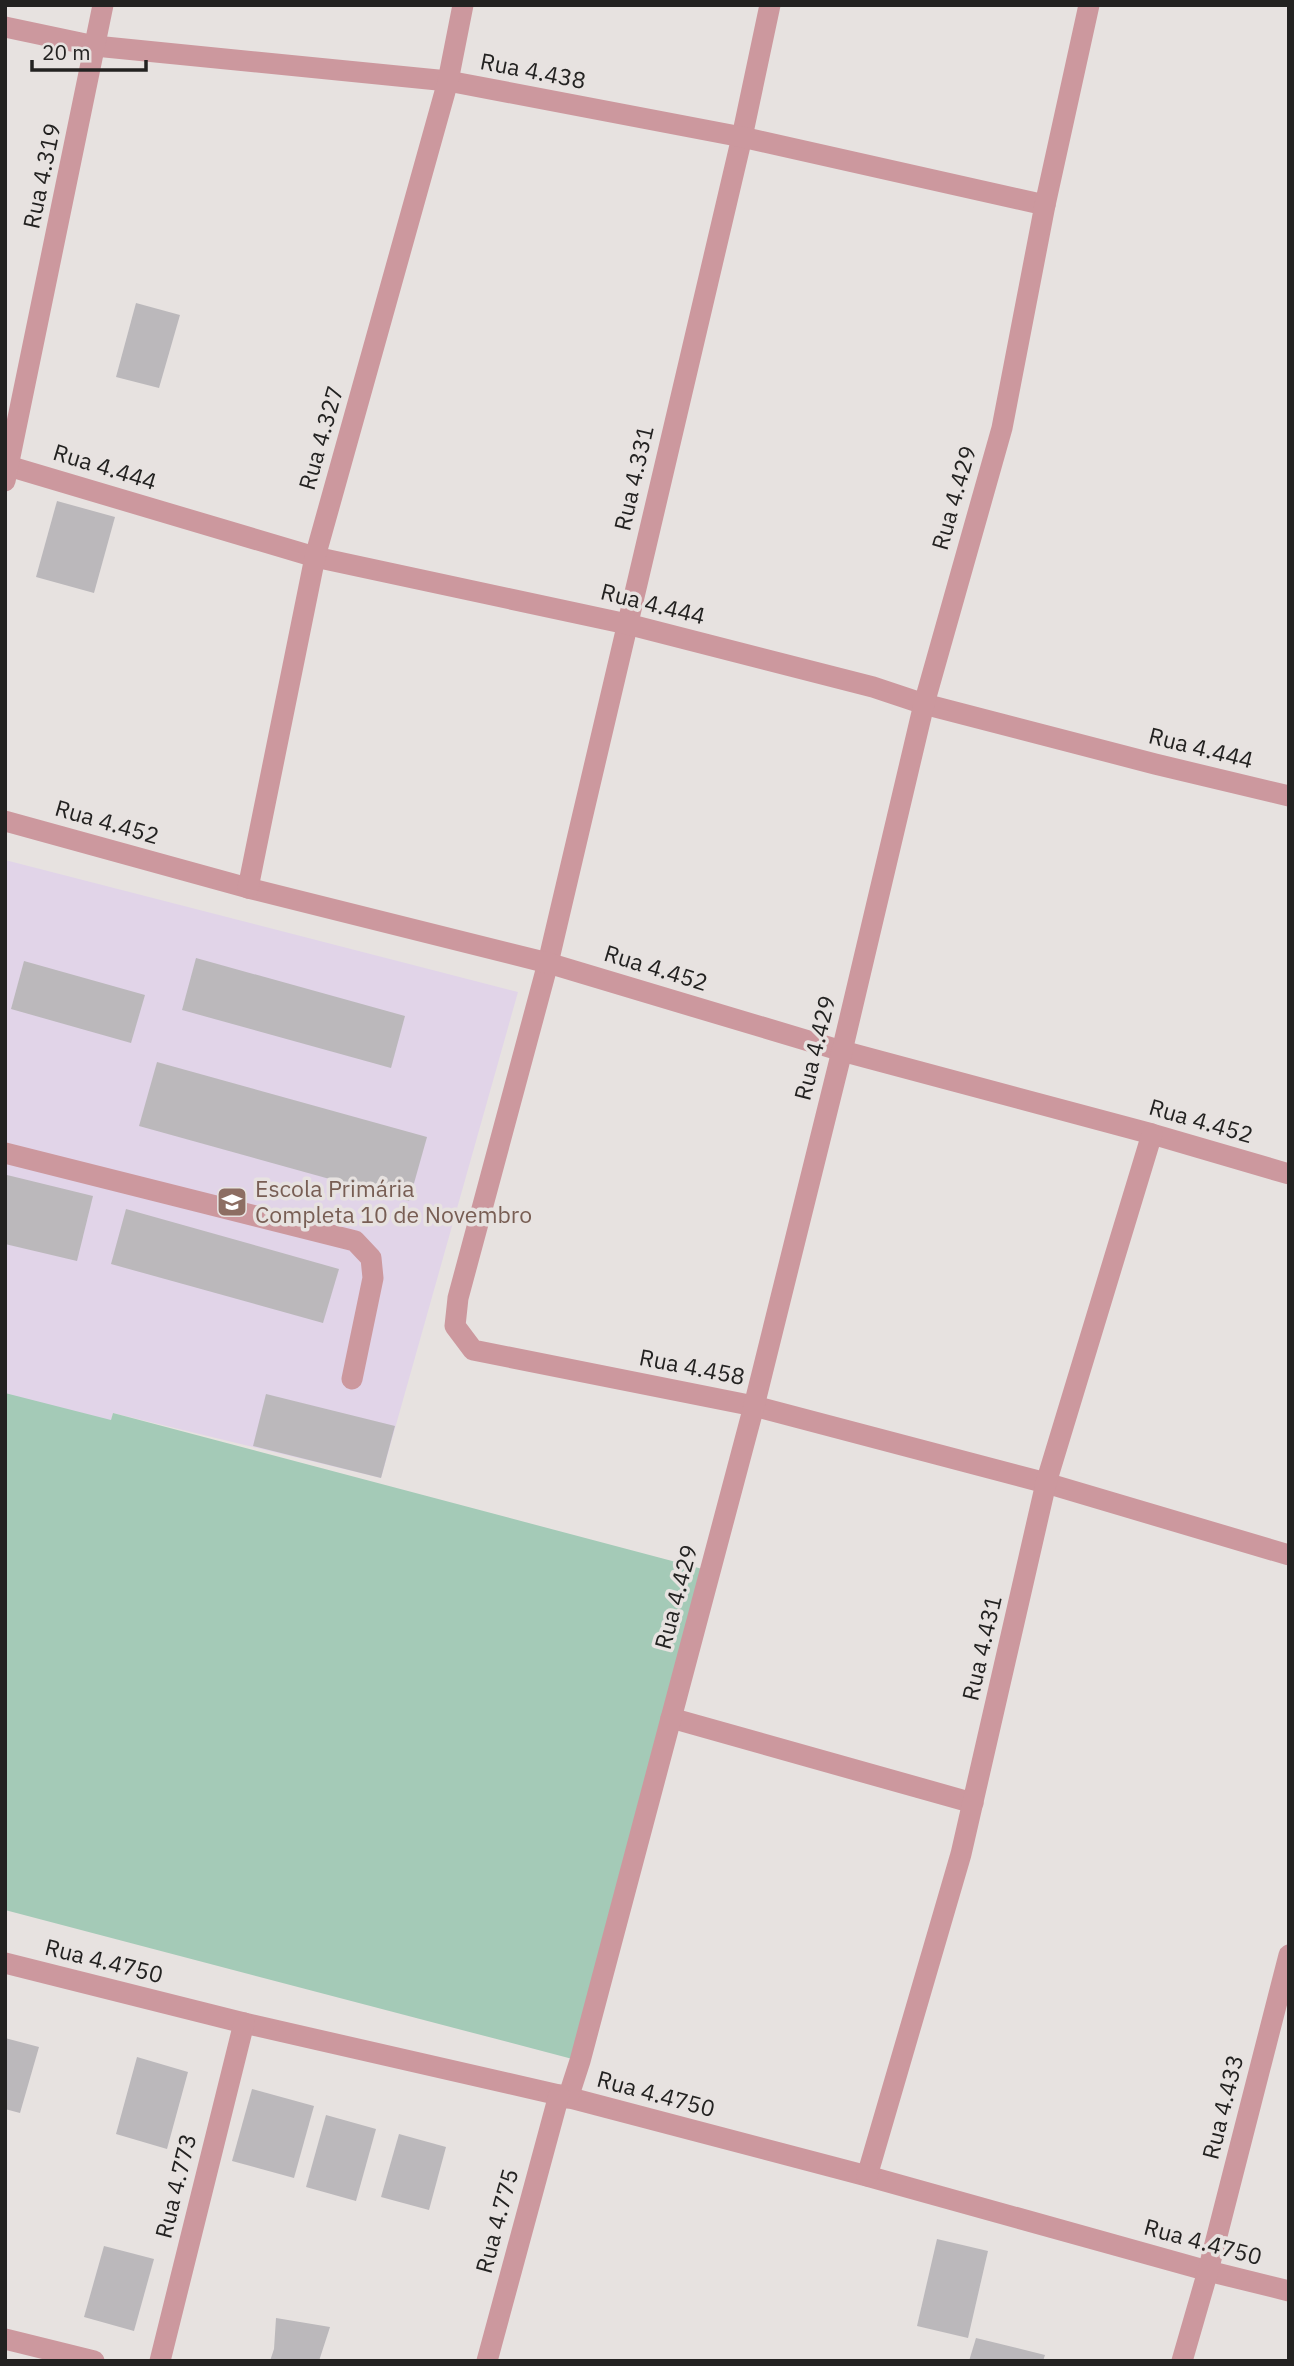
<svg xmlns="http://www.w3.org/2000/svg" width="1294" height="2366" font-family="'IBM Plex Sans',sans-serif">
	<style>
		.education { fill: #e1d4e8 }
		.green { fill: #a4cab7 }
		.building { fill: #bbb8bb }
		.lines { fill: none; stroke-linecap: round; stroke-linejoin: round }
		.minor { stroke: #cc989e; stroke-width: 21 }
		.labels { text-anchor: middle; stroke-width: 7; stroke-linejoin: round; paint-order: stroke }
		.street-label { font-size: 23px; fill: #232221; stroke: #e7e2e0 }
		.education-label { font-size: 23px; fill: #785e54; stroke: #e7e2e0; text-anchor: start }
	</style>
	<rect width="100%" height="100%" fill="#e7e2e0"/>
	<path class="education" d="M5,860L518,992L381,1478L113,1413L5,1820Z"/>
	<path class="green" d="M5,1393L111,1420L113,1413L710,1571L580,2061L5,1910Z"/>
	<g class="building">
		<path d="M136,303L180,315L159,388L116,377Z"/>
		<path d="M57,501L115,517L94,593L36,577Z"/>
		<path d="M196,958L405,1016L391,1068L182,1010Z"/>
		<path d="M24,961L145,995L131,1043L11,1009Z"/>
		<path d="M157,1062L427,1137L409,1201L139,1126Z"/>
		<path d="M7,1175L93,1196L77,1261L5,1244V1183Z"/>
		<path d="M126,1209L339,1269L323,1323L111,1264Z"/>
		<path d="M266,1394L395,1426L381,1478L253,1446Z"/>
		<path d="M5,2038L39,2047L20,2113L5,2109Z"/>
		<path d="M137,2057L188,2072L167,2149L116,2134Z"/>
		<path d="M252,2089L314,2106L294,2178L232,2161Z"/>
		<path d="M326,2115L376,2129L356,2201L306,2187Z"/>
		<path d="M399,2134L446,2147L429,2210L381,2197Z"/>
		<path d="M937,2239L988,2251L968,2338L917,2326Z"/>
		<path d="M104,2246L154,2259L134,2331L84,2317Z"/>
		<path d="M276,2318L330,2327L319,2361H270L274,2349Z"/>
		<path d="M976,2338L1045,2355L1043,2361H969Z"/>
	</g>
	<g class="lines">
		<g class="minor">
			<path d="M770,5L742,137L548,963L458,1298L455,1326L473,1350L754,1406L1046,1483L1289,1555"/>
			<path d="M5,27L95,46L448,81L742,137L1045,205"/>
			<path d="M5,465L315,557L627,624L873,687L924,704L1155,764L1289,796"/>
			<path d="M5,481L103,5"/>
			<path d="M5,821L248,888L548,963L842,1051L1152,1134L1289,1174"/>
			<path d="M248,888L315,557L448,81L463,5"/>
			<path d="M5,1153L355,1241L371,1258L373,1278L352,1379"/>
			<path d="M671,1718L973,1803"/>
			<path d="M5,1963L244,2023L559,2095L867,2176L1208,2271L1289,2291"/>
			<path d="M568,2098L580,2061L754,1406L842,1051L924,704L1002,428L1045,205L1089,5"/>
			<path d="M867,2176L961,1854L1046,1483L1152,1134"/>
			<path d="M5,2339L94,2361"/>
			<path d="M160,2361L244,2023"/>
			<path d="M487,2361L559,2095"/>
			<path d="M1182,2361L1208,2271L1289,1955"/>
		</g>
	</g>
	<defs>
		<g id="school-square" transform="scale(1.575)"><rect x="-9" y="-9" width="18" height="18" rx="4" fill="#8d6e63" stroke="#e7e2e0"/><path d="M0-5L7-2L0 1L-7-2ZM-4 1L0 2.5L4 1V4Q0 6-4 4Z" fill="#fff"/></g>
	</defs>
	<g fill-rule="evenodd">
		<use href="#school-square" x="232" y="1202"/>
	</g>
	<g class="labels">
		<g class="street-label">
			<text transform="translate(533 71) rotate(11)" y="8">Rua 4.438</text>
			<text transform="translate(42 176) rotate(-78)" y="8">Rua 4.319</text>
			<text transform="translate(321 438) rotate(-74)" y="8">Rua 4.327</text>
			<text transform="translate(105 467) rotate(17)" y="8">Rua 4.444</text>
			<text transform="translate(634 478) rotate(-77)" y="8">Rua 4.331</text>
			<text transform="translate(954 498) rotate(-74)" y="8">Rua 4.429</text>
			<text transform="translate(653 604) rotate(14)" y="8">Rua 4.444</text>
			<text transform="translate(1201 748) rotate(14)" y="8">Rua 4.444</text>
			<text transform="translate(107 822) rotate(16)" y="8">Rua 4.452</text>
			<text transform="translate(656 968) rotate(17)" y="8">Rua 4.452</text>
			<text transform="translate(815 1048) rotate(-76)" y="8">Rua 4.429</text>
			<text transform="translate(1201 1121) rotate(16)" y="8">Rua 4.452</text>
			<text transform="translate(692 1367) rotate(11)" y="8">Rua 4.458</text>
			<text transform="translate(676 1597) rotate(-75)" y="8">Rua 4.429</text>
			<text transform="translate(982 1648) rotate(-77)" y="8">Rua 4.431</text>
			<text transform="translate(104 1961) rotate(14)" y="8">Rua 4.4750</text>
			<text transform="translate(656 2094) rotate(15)" y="8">Rua 4.4750</text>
			<text transform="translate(1223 2107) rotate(-76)" y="8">Rua 4.433</text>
			<text transform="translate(176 2186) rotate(-76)" y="8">Rua 4.773</text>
			<text transform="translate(497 2221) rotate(-75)" y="8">Rua 4.775</text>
			<text transform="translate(1203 2242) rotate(15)" y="8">Rua 4.4750</text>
		</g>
		<g class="education-label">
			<text x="255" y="1197">Escola Primária<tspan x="255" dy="26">Completa 10 de Novembro</tspan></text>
		</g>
	</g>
	<rect width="1294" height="2366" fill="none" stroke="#232221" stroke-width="14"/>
	<path d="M32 60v10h114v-10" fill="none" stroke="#232221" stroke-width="3.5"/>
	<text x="42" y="60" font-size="21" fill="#232221" stroke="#e7e2e0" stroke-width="5" paint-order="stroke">20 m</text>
</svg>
